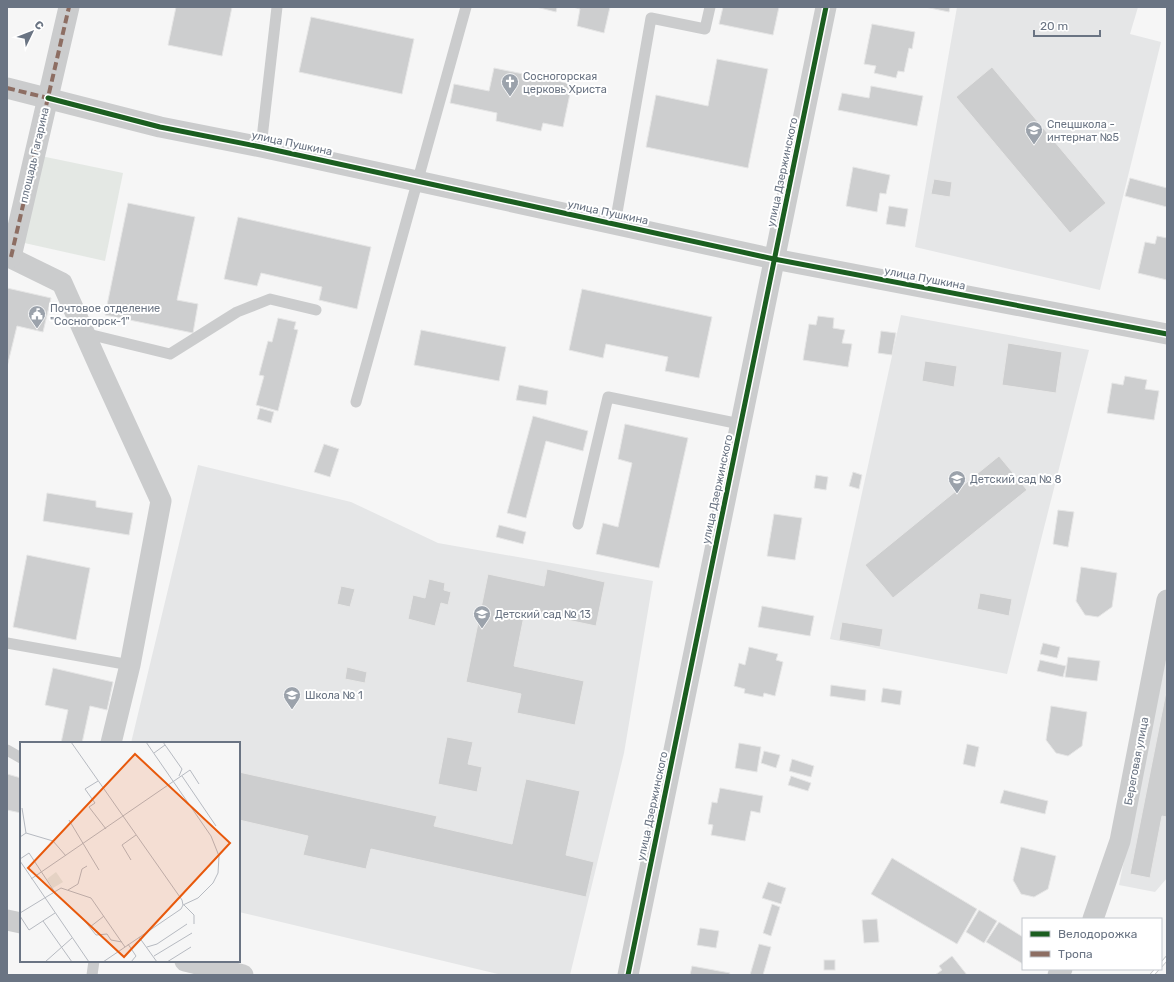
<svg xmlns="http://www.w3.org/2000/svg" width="1174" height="982" font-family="Rubik,sans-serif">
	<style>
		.built { fill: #e5e6e7 }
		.green { fill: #e4e8e4 }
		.building { fill: #cdcecf; stroke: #e6e6e6 }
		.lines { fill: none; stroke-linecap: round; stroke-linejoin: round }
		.lane { stroke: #cbcccd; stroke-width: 11 }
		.street { stroke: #cbcccd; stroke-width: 21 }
		.rail-casing { stroke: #c1c2c3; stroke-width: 4.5 }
		.rail { stroke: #fff; stroke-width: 3; stroke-dasharray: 9; stroke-linecap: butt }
		.quiet { stroke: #8d6e63; stroke-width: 4; stroke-dasharray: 8 4; stroke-linecap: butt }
		.cycleway-casing { stroke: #fff; stroke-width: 8 }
		.cycleway { stroke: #1b5e20; stroke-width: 5 }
		.labels { text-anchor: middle; stroke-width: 4; stroke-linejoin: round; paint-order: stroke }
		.poi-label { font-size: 11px; fill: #6a7483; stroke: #fff; text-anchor: start }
		.street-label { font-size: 11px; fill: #6a7483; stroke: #fff }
		.inset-road { fill: none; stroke: #b6bac1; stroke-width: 1 }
		.view { fill: #e8590c; fill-opacity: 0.15; stroke: #e8590c; stroke-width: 2 }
		.inset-edge { fill: none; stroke: #6a7483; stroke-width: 2 }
	</style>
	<rect width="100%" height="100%" fill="#f6f6f6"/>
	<g class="built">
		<path d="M957,7H1138L1130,34L1161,42L1100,290L915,247Z"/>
		<path d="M901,315L1089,350L1007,674L830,639Z"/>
		<path d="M198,465L351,502L438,543L653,581L624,753L570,975H502L239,912V743H131Z"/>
		<path d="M1167,654V878L1155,892L1119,885Z"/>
	</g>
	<path class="green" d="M41,156L123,173L105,261L20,242Z"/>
	<g class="building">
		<path d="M176,7H232L222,56L168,45Z"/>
		<path d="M536,7H557L556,12Z"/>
		<path d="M573,7H610L604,33L577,26L580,9Z"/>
		<path d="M723,7H779L773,35L719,24Z"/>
		<path d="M925,7H950L949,12Z"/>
		<path d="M311,17L414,39L402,94L299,72Z"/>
		<path d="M872,24L915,32L912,49L909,48L904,72L898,71L896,78L874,73L876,66L864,64Z"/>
		<path d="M717,59L768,69L748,168L646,147L656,95L708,106Z"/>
		<path d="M992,67L1106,203L1070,233L956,97Z"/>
		<path d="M494,68L572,84L563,127L543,123L541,131L496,121L497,113L450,103L454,84L489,91Z"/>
		<path d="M871,86L923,96L917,126L838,110L842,93L869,98Z"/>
		<path d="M853,167L890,175L886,194L880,193L877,212L846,206Z"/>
		<path d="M1130,178L1167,188V207L1125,196Z"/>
		<path d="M934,179L952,182L950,197L931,194Z"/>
		<path d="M128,203L195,217L177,300L198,304L193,333L105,315Z"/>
		<path d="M889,206L908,209L905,227L886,224Z"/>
		<path d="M238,217L371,247L357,309L319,300L322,287L261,273L257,286L224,279Z"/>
		<path d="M1157,236L1167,238V280L1138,273L1145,242L1155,244Z"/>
		<path d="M7,288L51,298L43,332L17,326L7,367Z"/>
		<path d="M582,289L712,317L699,378L665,371L668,357L606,344L603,358L569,350Z"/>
		<path d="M818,316L834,318L833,328L845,330L842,343L852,344L848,367L803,360L809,324L816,325Z"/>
		<path d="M278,318L296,322L294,329L298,330L278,411L256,405L264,376L259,375L268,341L272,342Z"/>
		<path d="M421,330L506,347L499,381L414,365Z"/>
		<path d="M881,331L896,333L892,355L878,353Z"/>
		<path d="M1008,343L1062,352L1056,393L1002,385Z"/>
		<path d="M925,361L957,366L954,387L922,381Z"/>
		<path d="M1125,376L1147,380L1145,389L1159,391L1154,420L1107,413L1112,383L1123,385Z"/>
		<path d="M519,385L548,391L546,405L516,400Z"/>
		<path d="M260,408L274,412L271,423L257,419Z"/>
		<path d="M533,416L588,431L583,451L546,441L526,518L507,513Z"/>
		<path d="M625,424L688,438L659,568L596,554L603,523L618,527L632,463L618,459Z"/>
		<path d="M324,444L339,449L330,477L314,472Z"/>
		<path d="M999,456L1027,490L893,598L865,565Z"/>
		<path d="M853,472L862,475L859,489L849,486Z"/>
		<path d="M816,475L828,477L826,490L814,488Z"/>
		<path d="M47,493L96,501V507L133,513L129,535L43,521Z"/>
		<path d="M1058,510L1074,512L1068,547L1053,544Z"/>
		<path d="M774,514L802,518L795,560L767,556Z"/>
		<path d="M499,525L526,532L523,544L496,537Z"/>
		<path d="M27,555L90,568L76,640L13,627Z"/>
		<path d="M1081,567L1117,573L1112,607L1098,617L1085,615L1076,601Z"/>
		<path d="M547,569L605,582L596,626L525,611L514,666L584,681L575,725L517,713L521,694L466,682L488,574L544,586Z"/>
		<path d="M429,579L445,583L444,590L451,592L448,605L441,603L435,626L408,619L413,595L425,598Z"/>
		<path d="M341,586L355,589L350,607L337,604Z"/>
		<path d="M980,593L1012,599L1009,616L977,609Z"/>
		<path d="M762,606L814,616L810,636L758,627Z"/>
		<path d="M842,622L883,629L880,647L839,640Z"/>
		<path d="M1043,643L1060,647L1057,658L1040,654Z"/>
		<path d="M749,647L778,654L776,660L783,662L775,696L764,693L763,697L744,693L745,689L734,686L739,663L745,665Z"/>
		<path d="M1068,657L1100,661L1097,681L1065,677Z"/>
		<path d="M1040,660L1066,666L1063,677L1037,671Z"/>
		<path d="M347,667L367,672L365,683L345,679Z"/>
		<path d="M53,668L113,682L107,710L90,706L82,743H61L68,710L45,705Z"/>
		<path d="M831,685L866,690L865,701L830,696Z"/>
		<path d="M1167,687V817L1162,816L1150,878L1130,874Z"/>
		<path d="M883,688L902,691L900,705L881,702Z"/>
		<path d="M1051,706L1087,712L1082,746L1068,756L1056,753L1046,740Z"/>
		<path d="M447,737L473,742L468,764L482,767L477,792L438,784Z"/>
		<path d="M739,743L761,747L757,772L735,768Z"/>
		<path d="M967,744L979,747L975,767L963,764Z"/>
		<path d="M764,751L780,755L776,768L761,763Z"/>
		<path d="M792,759L814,766L811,777L789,771Z"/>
		<path d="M239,772L437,816L434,826L512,844L526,779L580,791L566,855L594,862L586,897L371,849L366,869L303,855L308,836L239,820Z"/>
		<path d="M7,774L21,778V813L7,810Z"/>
		<path d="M791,776L811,783L808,791L788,785Z"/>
		<path d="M720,788L763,796L760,813L751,811L745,841L711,835L713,825L708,824L712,802L717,803Z"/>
		<path d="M1004,790L1048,801L1045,814L1000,803Z"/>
		<path d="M1021,847L1056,856L1048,889L1034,897L1021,894L1013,880Z"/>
		<path d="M892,858L977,909L957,944L871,894Z"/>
		<path d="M768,882L786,888L781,904L762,898Z"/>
		<path d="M772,904L780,907L771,936L763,933Z"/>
		<path d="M979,910L997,921L984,943L966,932Z"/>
		<path d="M877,919L879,942L864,943L862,920Z"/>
		<path d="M999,922L1023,937V964L986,942Z"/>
		<path d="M700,928L719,931L716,948L697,945Z"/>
		<path d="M759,944L771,947L763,975H750Z"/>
		<path d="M952,956L967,975H935L942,970L939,966Z"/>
		<rect x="824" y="960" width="11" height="10"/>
		<path d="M692,966L730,973L729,975H690Z"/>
	</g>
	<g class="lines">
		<g class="lane">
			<path d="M261,147L277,7"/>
			<path d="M615,224L651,18L705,29L710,7"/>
			<path d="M84,333L170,354L237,312L270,299L316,310"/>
			<path d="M356,402L466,7"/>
			<path d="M578,524L608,397L740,424"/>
			<path d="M7,643L130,665"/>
			<path d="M7,750L21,758"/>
			<path d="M92,975L94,961"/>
		</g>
		<g class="street">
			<path d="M7,88L160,127L261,147L774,259L1167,334"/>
			<path d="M7,256L62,283L100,368L161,501L130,665L111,743"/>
			<path d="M11,257L69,7"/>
			<path d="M1093,919L1120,841L1167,600"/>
			<path d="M7,920L21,923"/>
			<path d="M185,961L243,975"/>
			<path d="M628,975L826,7"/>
			<path d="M1058,975L1062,969"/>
		</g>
		<g class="rail-casing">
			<g id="rail">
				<path d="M1161,965L1167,958"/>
				<path d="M1152,975L1157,969"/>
			</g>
		</g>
		<use href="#rail" class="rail"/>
		<g class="quiet">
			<path d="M7,88L48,98"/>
			<path d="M11,257L69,7"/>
		</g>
		<g class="cycleway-casing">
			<g id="cycleway">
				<path d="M48,98L160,127L261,147L774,259L1167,334"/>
				<path d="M628,975L826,7"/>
			</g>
		</g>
		<use href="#cycleway" class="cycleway"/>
	</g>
	<defs>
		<g id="church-pin" transform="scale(0.9)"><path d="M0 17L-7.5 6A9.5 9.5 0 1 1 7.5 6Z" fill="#9ba2ab" stroke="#fff"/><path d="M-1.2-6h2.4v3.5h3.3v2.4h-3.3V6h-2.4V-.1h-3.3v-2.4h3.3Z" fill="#fff"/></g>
		<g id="school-pin" transform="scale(0.9)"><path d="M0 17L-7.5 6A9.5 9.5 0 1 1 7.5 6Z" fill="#9ba2ab" stroke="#fff"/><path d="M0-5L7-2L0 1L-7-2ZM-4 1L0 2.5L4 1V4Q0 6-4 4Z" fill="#fff"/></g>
		<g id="civic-pin" transform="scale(0.9)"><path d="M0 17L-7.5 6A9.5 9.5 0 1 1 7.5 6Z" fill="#9ba2ab" stroke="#fff"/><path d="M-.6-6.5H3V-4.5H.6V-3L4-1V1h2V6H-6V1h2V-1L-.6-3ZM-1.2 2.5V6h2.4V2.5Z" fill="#fff"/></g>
	</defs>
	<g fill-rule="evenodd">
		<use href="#church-pin" x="510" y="82"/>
		<use href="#school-pin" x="1034" y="130"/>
		<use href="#civic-pin" x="37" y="314"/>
		<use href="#school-pin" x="957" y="479"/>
		<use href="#school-pin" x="482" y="614"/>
		<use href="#school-pin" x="292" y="695"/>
	</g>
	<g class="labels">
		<g class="poi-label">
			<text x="523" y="80">Сосногорская<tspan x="523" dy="13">церковь Христа</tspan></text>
			<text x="1047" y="128">Спецшкола -<tspan x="1047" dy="13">интернат №5</tspan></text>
			<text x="50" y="312">Почтовое отделение<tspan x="50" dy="13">"Сосногорск-1"</tspan></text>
			<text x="970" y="483">Детский сад № 8</text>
			<text x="495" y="618">Детский сад № 13</text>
			<text x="305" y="699">Школа № 1</text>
		</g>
		<g class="street-label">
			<text transform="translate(292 143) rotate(12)" y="4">улица Пушкина</text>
			<text transform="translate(34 155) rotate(-77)" y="4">площадь Гагарина</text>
			<text transform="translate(782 172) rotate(-78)" y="4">улица Дзержинского</text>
			<text transform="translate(608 212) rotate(12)" y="4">улица Пушкина</text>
			<text transform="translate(925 278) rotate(11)" y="4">улица Пушкина</text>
			<text transform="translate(717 489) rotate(-78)" y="4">улица Дзержинского</text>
			<text transform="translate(1136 761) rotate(-79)" y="4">Береговая улица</text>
			<text transform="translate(652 806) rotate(-78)" y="4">улица Дзержинского</text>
		</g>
	</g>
	<g transform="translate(20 742)">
		<rect width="220" height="220" fill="#f6f6f6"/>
		<path d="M36,130L43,140L33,146L27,137Z" fill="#e4e8e4"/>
		<path class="inset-road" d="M51,0L162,158L163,163M126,0L191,94L199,114L198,131L193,141L178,156L163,163M143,0L162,27L159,34M134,11L145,3M162,34L196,84M78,39L65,47L75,61L69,65L86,87M2,66L6,91M49,78L79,128M0,95L6,91L33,99L46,114M0,117L9,111L34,149M111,118L102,103L116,93M0,119L69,220M11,137L170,28L179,42M48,148L58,142L62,127L67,124M164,163L174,173V182M0,171L41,146L71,156L105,205M0,174L9,188L35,171M64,178L76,193L87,192L91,198L102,200M23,179L52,220M70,185L84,174M119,195L137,220M108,202L116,214L111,220M127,205L137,202L167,182M134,214L172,191M25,220L52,196M83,220L161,167L163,163M147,220L171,205"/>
		<path class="view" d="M115,12L210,101L104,215L8,126Z"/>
		<rect width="220" height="220" class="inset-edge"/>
	</g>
	<rect width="1174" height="982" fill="none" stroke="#6a7483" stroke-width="16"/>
	<rect x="1022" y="918" width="140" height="52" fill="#ffffff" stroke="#c3c7cd"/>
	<rect x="1030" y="931" width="20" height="6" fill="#1b5e20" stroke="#c3c7cd"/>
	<text x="1058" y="938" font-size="12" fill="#6a7483">Велодорожка</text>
	<rect x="1030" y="951" width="20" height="6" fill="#8d6e63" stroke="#c3c7cd"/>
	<text x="1058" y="958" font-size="12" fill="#6a7483">Тропа</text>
	<g transform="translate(32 32) rotate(47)" stroke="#ffffff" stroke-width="3" paint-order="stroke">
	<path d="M0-3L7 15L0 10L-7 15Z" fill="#6a7483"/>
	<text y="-6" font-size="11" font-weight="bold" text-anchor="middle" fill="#6a7483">С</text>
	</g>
	<path d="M1034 30v6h66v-6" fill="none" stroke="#6a7483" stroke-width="2"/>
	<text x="1040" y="30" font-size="12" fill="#6a7483" stroke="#ffffff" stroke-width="3" paint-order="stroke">20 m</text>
</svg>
